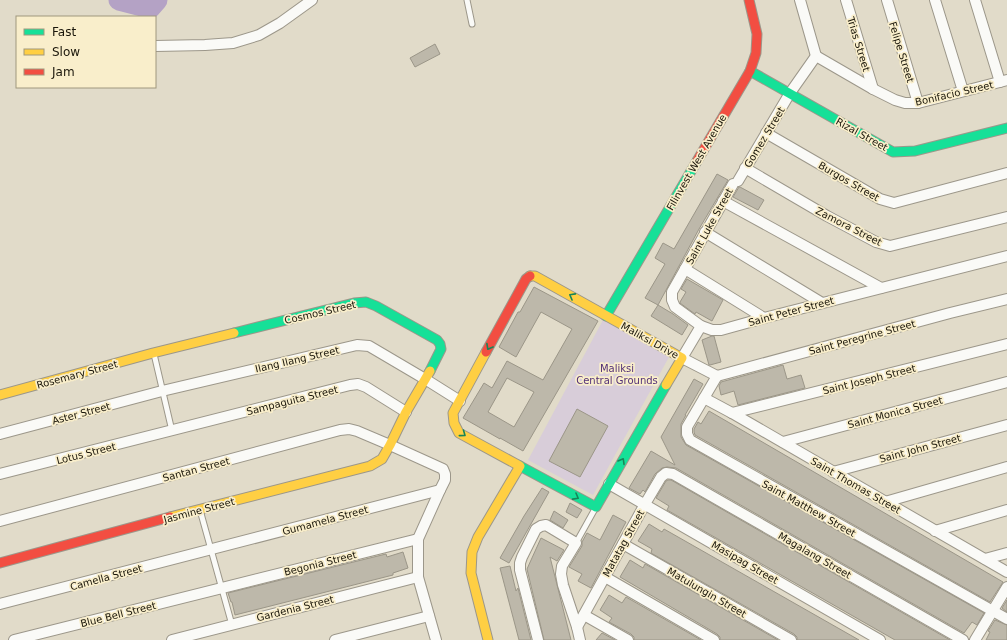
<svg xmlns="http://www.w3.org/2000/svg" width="1007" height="640" font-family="'DejaVu Sans',sans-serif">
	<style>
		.green { fill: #d8cdd9 }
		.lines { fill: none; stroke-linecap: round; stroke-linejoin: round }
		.river { stroke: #b4a2c5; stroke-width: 21 }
		.building { fill: #bdb8aa; stroke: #9b9688; fill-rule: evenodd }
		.lane-casing { stroke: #9c978a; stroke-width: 7 }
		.street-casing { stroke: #9c978a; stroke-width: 12 }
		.fast-casing { stroke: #9c978a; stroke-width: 11 }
		.slow-casing { stroke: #9c978a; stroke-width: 11 }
		.jam-casing { stroke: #9c978a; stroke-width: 11 }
		.lane { stroke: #fafaf7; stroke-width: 5 }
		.street { stroke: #fafaf7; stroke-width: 10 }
		.fast { stroke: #16e098; stroke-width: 9 }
		.slow { stroke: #ffcf43; stroke-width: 9 }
		.jam { stroke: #f24e42; stroke-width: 9 }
		.oneway { stroke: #188558 }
		.labels { text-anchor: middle; stroke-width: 3.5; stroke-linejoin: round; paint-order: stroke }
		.street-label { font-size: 10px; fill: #1a160a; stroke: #f9eecb }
		.park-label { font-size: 10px; fill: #523077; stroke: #f9eecb }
	</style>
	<rect width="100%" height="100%" fill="#e1dbc9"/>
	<path class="green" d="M603,320L669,357L593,495L528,460Z"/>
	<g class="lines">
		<path class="river" d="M119,0L150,8L157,0"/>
	</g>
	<g class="building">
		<path d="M435,44L440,54L415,67L410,58Z"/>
		<path d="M717,174L728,180L699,229L658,305L645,298L665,264L655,258L663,243L674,249Z"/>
		<path d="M739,187H740L764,200L758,210L733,197Z"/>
		<path d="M687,279L723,300L712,321L696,312L695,314L680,303V302L686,292L681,289Z"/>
		<path d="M534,287L598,321L523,451L500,438V439L463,418L484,383L492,388L507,361L543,380L572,329L541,312L516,357L499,347L518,312H520ZM507,378L534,392L514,427L488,412Z"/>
		<path d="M658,305L673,314L688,325L682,335L651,316Z"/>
		<path d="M712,336H714L721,362L710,365H709L702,340Z"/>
		<path d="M783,365L787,379L801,375L805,388L738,405L734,391L721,395L719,386L721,382Z"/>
		<path d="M694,379L703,384L685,415H686L681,424V437L686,445L984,613L977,625L972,622L964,633L676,468L667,467L662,468L655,474L645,492L643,490L640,494L629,488L651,451L675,465L661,437Z"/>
		<path d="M577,409L608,426L580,477L549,461Z"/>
		<path d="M709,411L876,508L1003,582L990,602L695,435L694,432V429L698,422L701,424Z"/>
		<path d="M668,480H671L950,640H895L667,510L669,506L656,498L666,481Z"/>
		<path d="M542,488L549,492L509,563L500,558L524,516Z"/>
		<path d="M570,503L582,510L577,518L566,512Z"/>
		<path d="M554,511L568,520L563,528L550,520Z"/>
		<path d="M613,515L626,522L591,588L578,581L582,574L569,567L582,546V542L587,533L600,540Z"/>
		<path d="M649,524L662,532L664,529L859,640H797V637L794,634L651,553L652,549L638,541Z"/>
		<path d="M541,538L564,550L557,561L550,557L571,640H544L527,569Z"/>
		<path d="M403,552L408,568L393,573V575L235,615L232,602H231L228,593L386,554L387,557Z"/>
		<path d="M630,560L643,568L645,564L778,640H720V637L717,634L620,577Z"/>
		<path d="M510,566L516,591L518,588L531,640H519L500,568Z"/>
		<path d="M609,595L622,603L626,597L701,640H634V637L631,634L609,622L612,618L600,610Z"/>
		<path d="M1007,600V612L1002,608Z"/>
		<path d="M995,620L1007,625V640H986L990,632L988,631Z"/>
		<path d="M602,633L615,640H596Z"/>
	</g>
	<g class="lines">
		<g class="lane-casing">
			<g id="lane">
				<path d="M467,0L472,24"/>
				<path d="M154,354L172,431"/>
				<path d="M200,510L232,625"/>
				<path d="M576,543L596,507"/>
			</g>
		</g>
		<g class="street-casing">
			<g id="street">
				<path d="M800,0L816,56"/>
				<path d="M846,0L873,89"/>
				<path d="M887,0L918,103"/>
				<path d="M935,0L963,91"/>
				<path d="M975,0L1000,82"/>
				<path d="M155,46L205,45L233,43L259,35L280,23L312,0"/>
				<path d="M816,56L873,89L895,100L905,103H918L1007,80"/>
				<path d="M766,133L880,199L894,203L1007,173"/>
				<path d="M745,168L827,216L876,242L890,246L1007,217"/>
				<path d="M738,181L790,93L816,56"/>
				<path d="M733,184L672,292V300L675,307L701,326L712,330H721L764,318L1007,256"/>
				<path d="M723,201L881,288"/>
				<path d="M705,232L822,303"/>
				<path d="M685,269L764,318"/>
				<path d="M701,326L682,358L717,376"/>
				<path d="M717,376L687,427V434L690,440L1007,619"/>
				<path d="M717,376L950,313L1007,299"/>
				<path d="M704,398L732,413L1007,572"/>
				<path d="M732,413L1007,344"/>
				<path d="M0,434L162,391L357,345L369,346L425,379L460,401"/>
				<path d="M783,442L1007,382"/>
				<path d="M833,472L1007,425"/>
				<path d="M0,474L350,385L358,384L366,387L406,412"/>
				<path d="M609,484L880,640"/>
				<path d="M885,502L1007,467"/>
				<path d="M0,521L340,430L349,429L357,431L390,445L443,469L445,474V480L440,490L418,539V577L436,640"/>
				<path d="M935,531L1007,510"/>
				<path d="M623,544L791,640"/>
				<path d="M985,559L1007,553"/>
				<path d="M605,577L714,640"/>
				<path d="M0,604L440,490"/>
				<path d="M584,615L628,640"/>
				<path d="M577,627L645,504L661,477L666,473L673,474L963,640"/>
				<path d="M14,640L418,539"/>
				<path d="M172,640L418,577"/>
				<path d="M335,640L429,616"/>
				<path d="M538,640L520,570V563L522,557L536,529L541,526L546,525L576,543L562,566L561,574L563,585L577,627L580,640"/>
				<path d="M975,640L1007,587"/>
			</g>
		</g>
		<g class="fast-casing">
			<g id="fast">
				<path d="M750,71L893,152L915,151L1007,128"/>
				<path d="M606,316L697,161"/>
				<path d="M234,333L354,303L366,302L376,306L437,340L440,344L441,349L430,371"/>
				<path d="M518,465L596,507L666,385"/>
			</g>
		</g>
		<g class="slow-casing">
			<g id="slow">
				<path d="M530,276H535L682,358L666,385"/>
				<path d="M486,352L453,413L454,423L459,433L518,465"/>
				<path d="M0,395L153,353L234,333"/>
				<path d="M170,517L370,466L382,459L390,445L406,412L430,371"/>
				<path d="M488,640L471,573L472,552L478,537L520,466"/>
			</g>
		</g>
		<g class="jam-casing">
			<g id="jam">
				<path d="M697,161L750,71L756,53L757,34L749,0"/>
				<path d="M486,352L526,279L530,276"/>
				<path d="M0,563L170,517"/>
			</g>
		</g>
		<use href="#lane" class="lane"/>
		<use href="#street" class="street"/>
		<use href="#fast" class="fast"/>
		<use href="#slow" class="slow"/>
		<use href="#jam" class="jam"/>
	</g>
	<defs><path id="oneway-chevron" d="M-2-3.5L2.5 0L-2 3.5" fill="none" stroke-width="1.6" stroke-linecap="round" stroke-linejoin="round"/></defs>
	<g class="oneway">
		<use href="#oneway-chevron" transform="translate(572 296) rotate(-151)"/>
		<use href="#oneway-chevron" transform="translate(489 347) rotate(119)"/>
		<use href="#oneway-chevron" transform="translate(463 434) rotate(36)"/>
		<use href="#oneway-chevron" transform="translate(622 461) rotate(-60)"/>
		<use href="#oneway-chevron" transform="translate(576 497) rotate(29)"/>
	</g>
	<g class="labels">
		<g class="street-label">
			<text transform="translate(859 44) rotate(73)" y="4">Trias Street</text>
			<text transform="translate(902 52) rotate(73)" y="4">Felipe Street</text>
			<text transform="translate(954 93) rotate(-13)" y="4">Bonifacio Street</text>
			<text transform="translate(862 134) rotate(29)" y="4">Rizal Street</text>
			<text transform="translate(764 137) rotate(-59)" y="4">Gomez Street</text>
			<text transform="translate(696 162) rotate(-60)" y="4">Filinvest West Avenue</text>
			<text transform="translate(849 181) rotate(30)" y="4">Burgos Street</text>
			<text transform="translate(709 226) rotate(-61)" y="4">Saint Luke Street</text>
			<text transform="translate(849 226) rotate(27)" y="4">Zamora Street</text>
			<text transform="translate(791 311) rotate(-15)" y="4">Saint Peter Street</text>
			<text transform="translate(320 312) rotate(-13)" y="4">Cosmos Street</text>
			<text transform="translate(862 337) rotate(-15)" y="4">Saint Peregrine Street</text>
			<text transform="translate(650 340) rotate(29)" y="4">Maliksi Drive</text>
			<text transform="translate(297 359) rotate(-13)" y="4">Ilang Ilang Street</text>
			<text transform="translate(77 374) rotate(-15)" y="4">Rosemary Street</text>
			<text transform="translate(869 379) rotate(-14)" y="4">Saint Joseph Street</text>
			<text transform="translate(292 400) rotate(-14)" y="4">Sampaguita Street</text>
			<text transform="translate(895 412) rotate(-15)" y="4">Saint Monica Street</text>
			<text transform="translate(81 413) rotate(-15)" y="4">Aster Street</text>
			<text transform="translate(920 448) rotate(-15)" y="4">Saint John Street</text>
			<text transform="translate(86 453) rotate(-14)" y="4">Lotus Street</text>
			<text transform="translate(196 469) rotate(-15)" y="4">Santan Street</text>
			<text transform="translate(856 485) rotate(30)" y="4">Saint Thomas Street</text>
			<text transform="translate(809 508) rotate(29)" y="4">Saint Matthew Street</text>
			<text transform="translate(199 510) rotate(-15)" y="4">Jasmine Street</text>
			<text transform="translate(325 520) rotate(-15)" y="4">Gumamela Street</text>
			<text transform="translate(623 543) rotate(-61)" y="4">Matatag Street</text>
			<text transform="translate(815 555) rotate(30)" y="4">Magalang Street</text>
			<text transform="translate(745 562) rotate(30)" y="4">Masipag Street</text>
			<text transform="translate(320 563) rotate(-14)" y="4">Begonia Street</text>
			<text transform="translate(106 577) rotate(-15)" y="4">Camella Street</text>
			<text transform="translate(707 592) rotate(30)" y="4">Matulungin Street</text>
			<text transform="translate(295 608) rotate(-14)" y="4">Gardenia Street</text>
			<text transform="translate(118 614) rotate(-14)" y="4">Blue Bell Street</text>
		</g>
		<g class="park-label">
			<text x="617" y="372">Maliksi<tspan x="617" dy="12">Central Grounds</tspan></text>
		</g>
	</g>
	<rect x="16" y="16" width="140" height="72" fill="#f9eecb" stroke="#a0987e"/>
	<rect x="24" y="29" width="20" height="6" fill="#16e098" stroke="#a0987e"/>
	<text x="52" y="36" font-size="12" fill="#1a160a">Fast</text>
	<rect x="24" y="49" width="20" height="6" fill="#ffcf43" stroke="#a0987e"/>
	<text x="52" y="56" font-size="12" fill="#1a160a">Slow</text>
	<rect x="24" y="69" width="20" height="6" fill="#f24e42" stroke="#a0987e"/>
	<text x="52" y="76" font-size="12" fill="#1a160a">Jam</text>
</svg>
